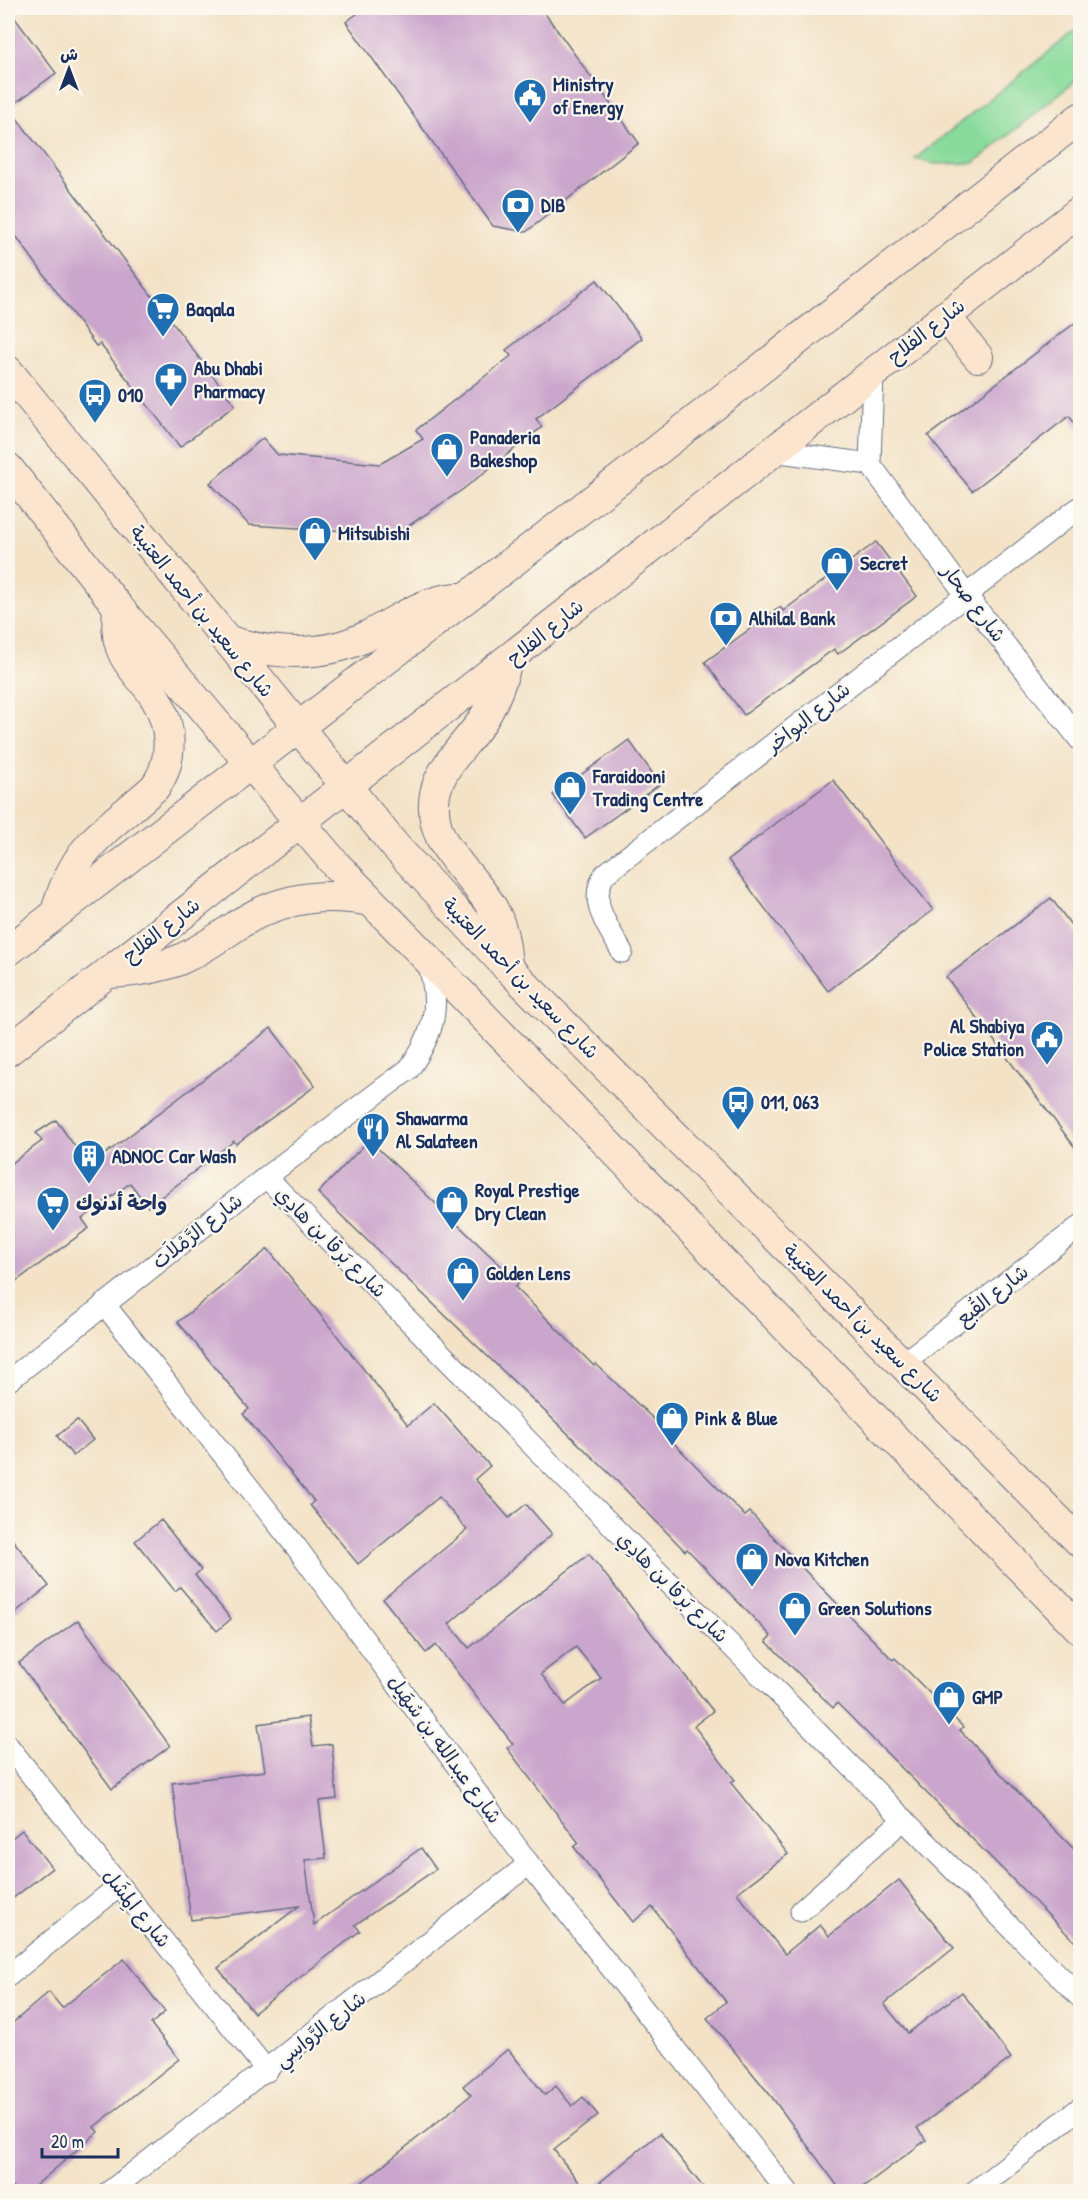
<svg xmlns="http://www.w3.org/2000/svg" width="1088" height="2199" font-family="'Patrick Hand','Playpen Sans Arabic',sans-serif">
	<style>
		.green { fill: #89db9b; stroke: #52857c; stroke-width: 1.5 }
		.building { fill: #caa5cc; fill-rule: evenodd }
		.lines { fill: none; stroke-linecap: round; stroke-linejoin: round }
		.street-casing { stroke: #676e82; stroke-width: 23 }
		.secondary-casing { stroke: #676e82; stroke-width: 32 }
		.street { stroke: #fff; stroke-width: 21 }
		.secondary { stroke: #fce5cf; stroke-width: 30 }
		.labels { text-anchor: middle; stroke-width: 4.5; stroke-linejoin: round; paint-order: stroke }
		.poi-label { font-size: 20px; font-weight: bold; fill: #1b2f5e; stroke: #fbf7ec; text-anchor: start }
		.street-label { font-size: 20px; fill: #1b2f5e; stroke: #fbf7ec }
	</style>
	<rect width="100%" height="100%" fill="#fbf7ec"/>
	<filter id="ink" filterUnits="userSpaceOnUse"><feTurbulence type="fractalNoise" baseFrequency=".0167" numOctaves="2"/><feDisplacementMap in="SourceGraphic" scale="12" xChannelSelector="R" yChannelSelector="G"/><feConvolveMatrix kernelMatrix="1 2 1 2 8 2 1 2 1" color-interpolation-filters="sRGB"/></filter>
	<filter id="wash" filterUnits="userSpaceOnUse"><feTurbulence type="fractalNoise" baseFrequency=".008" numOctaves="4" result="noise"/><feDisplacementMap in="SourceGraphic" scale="24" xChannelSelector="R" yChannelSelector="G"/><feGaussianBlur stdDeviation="1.35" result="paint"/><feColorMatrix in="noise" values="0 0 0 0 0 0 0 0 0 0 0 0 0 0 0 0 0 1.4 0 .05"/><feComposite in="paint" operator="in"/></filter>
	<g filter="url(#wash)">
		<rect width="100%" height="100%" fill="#f3e2c6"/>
		<path class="green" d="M1080,27V77L974,163L934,164L915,159Z"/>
		<g id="blocks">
			<g class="building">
				<path d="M365,8H541L639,143L526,232L493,226L346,22Z"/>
				<path d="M8,9L56,73L9,108L235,405L180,447L100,344L96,346L8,225Z"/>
				<path d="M597,280L642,338L536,419L542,427L462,490L396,534L249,525L210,483L263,438L278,455L380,464L423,439L416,430L511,356L506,350Z"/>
				<path d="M1080,319V431L1069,416L972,491L928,436Z"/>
				<path d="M876,542L917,596L838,654L834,649L744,715L705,662L780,607L783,611Z"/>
				<path d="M629,740L660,784L585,838L553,795Z"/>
				<path d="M833,780L933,910L828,991L728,860Z"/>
				<path d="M1051,898L1080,937V1154L946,977Z"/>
				<path d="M271,1028L315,1086L236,1144L234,1141L148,1207L130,1183L82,1219L89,1228L8,1287V1166L42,1141L36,1133L56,1120L84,1159L87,1157L92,1164Z"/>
				<path d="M369,1140L519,1283L515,1287L594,1366L596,1364L665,1430L663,1432L745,1516L750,1512L812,1578L893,1660L895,1658L963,1727L960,1730L1031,1806L1080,1855V1947L837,1703L833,1708L766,1641L771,1636L687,1549L685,1551L611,1475L318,1193Z"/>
				<path d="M268,1249L408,1425L434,1403L490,1466L475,1479L509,1518L526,1504L552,1534L449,1624L469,1648L589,1554L713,1711L694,1726L735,1780L731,1783L788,1854L737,1893L785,1954L820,1925L829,1936L899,1880L954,1948L884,2004L908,2033L962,1992L1011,2058L917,2128L926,2140L856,2192H842L771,2096L707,2018L726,2002L652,1907L633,1922L574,1847L579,1843L507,1748L513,1744L436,1645L426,1653L383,1599L467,1530L439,1497L358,1564L310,1505L314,1501L243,1414L249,1409L178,1322ZM576,1647L601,1678L565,1705L541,1674Z"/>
				<path d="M77,1420L93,1440L73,1456L57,1436Z"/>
				<path d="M161,1520L201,1570L195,1575L231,1619L217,1631L180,1587L175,1591L135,1541Z"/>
				<path d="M8,1534L49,1586L8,1618Z"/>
				<path d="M78,1620L170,1746L112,1789L19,1663Z"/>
				<path d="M308,1717L313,1746L332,1744L337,1799L319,1801L326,1858L305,1860L314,1925L421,1848L436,1869L355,1925L360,1931L254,2013L218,1968L299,1906L191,1920L172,1783L265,1771L258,1724Z"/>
				<path d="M22,1830L52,1868L8,1902V1841Z"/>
				<path d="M124,1959L165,2012L151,2024L179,2059L94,2127L98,2132L28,2192H16L8,2182V2027L49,1992L62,2008Z"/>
				<path d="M508,2049L545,2095L556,2086L572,2106L583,2097L598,2115L554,2150L587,2192H350L471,2095L463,2086Z"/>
				<path d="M660,2133L707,2192H588Z"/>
			</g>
		</g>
	</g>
	<g filter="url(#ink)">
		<use href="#blocks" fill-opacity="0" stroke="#676e82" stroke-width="1.5"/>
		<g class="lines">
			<g class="street-casing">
				<g id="street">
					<path d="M873,372L870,464L966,595L1080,740"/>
					<path d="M772,451L870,464"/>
					<path d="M622,952C608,926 587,902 605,874L1080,507"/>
					<path d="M266,1177L1080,1997"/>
					<path d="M104,1304L297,1548L529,1864L788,2192"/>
					<path d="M903,1363L1080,1226"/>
					<path d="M8,1381L266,1177L409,1069C435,1032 441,1006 428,962"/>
					<path d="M8,1746L267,2071"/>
					<path d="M801,1911L904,1819"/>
					<path d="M8,1976L119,1886"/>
					<path d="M109,2192L529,1864"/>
					<path d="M974,2192L1080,2108"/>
				</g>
			</g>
			<g class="secondary-casing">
				<g id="secondary">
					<path d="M945,316L978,357"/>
					<path d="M8,371L395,846L507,967L1080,1542"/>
					<path d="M8,468L118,607L336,865L1080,1629"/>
					<path d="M226,640C273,655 324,658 369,635C399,620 423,600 458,598"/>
					<path d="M507,662C501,683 494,703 482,721C466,745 441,765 435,794C426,845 471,870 493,909C503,927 506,946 507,967"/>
					<path d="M56,912C76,842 106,832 155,787C174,761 172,726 156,699C146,682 131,670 123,653C116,638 117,622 118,607"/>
					<path d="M8,951L650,456L1080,118"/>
					<path d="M107,973C132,972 156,969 179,960C202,950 221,936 242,922C281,898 325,892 370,901"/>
					<path d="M8,1051L1080,211"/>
				</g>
			</g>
			<use href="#street" class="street"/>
			<use href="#secondary" class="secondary"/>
		</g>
	</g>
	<defs>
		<g id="civic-pin" transform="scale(1.725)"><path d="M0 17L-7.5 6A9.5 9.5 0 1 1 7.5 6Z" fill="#1f6fb2" stroke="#fbf7ec"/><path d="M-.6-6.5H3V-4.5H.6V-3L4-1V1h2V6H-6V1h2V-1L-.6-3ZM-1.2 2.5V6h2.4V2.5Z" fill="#fff"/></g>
		<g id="bank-pin" transform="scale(1.725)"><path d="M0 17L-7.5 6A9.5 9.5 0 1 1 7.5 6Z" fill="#1f6fb2" stroke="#fbf7ec"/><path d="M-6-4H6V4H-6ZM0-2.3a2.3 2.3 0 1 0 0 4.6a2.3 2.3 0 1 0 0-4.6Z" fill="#fff"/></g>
		<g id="supermarket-pin" transform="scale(1.725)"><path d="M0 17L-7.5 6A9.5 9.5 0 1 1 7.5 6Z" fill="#1f6fb2" stroke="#fbf7ec"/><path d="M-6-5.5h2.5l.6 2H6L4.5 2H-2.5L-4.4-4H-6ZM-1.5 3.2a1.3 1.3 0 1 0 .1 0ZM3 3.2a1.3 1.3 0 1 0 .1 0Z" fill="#fff"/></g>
		<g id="pharmacy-pin" transform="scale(1.725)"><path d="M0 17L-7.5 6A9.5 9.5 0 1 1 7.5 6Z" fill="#1f6fb2" stroke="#fbf7ec"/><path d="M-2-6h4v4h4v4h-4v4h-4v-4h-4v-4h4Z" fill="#fff"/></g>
		<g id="bus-pin" transform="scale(1.725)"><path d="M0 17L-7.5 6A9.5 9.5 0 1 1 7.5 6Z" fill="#1f6fb2" stroke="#fbf7ec"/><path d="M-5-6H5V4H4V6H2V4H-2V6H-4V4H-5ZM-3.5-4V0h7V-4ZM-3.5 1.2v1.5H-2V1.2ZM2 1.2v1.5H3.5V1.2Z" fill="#fff"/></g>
		<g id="shop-pin" transform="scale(1.725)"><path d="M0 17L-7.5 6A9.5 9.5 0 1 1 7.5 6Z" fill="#1f6fb2" stroke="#fbf7ec"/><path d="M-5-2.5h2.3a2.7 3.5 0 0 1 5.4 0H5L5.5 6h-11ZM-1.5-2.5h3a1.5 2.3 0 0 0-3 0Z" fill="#fff"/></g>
		<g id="restaurant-pin" transform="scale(1.725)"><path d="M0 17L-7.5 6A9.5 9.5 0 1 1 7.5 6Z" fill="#1f6fb2" stroke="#fbf7ec"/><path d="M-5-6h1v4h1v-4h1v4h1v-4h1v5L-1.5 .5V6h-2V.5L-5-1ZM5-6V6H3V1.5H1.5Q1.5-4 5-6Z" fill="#fff"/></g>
		<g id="building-pin" transform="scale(1.725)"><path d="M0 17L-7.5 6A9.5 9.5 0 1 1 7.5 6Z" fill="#1f6fb2" stroke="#fbf7ec"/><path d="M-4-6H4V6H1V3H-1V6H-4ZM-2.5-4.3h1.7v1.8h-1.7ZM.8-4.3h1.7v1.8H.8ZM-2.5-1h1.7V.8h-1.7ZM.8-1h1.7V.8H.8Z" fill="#fff"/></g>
	</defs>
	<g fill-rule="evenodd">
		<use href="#civic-pin" x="530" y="95"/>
		<use href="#bank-pin" x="518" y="205"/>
		<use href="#supermarket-pin" x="163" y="309"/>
		<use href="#pharmacy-pin" x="171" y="379"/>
		<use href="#bus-pin" x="95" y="395"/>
		<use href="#shop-pin" x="447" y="449"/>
		<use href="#shop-pin" x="315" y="533"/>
		<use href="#shop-pin" x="837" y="563"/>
		<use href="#bank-pin" x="726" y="618"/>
		<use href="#shop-pin" x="570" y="787"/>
		<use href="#civic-pin" x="1047" y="1037"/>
		<use href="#bus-pin" x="738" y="1102"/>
		<use href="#restaurant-pin" x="373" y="1129"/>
		<use href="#building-pin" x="89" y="1156"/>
		<use href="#shop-pin" x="452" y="1202"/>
		<use href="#supermarket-pin" x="53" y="1203"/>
		<use href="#shop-pin" x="463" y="1273"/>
		<use href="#shop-pin" x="672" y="1418"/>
		<use href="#shop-pin" x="752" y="1559"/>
		<use href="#shop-pin" x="795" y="1608"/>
		<use href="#shop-pin" x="949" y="1697"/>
	</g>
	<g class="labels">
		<g class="poi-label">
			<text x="553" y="91">Ministry<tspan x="553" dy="23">of Energy</tspan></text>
			<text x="541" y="212">DIB</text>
			<text x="186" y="316">Baqala</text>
			<text x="194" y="375">Abu Dhabi<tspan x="194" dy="23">Pharmacy</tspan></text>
			<text x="118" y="402">010</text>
			<text x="470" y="444">Panaderia<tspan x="470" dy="23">Bakeshop</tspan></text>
			<text x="338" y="540">Mitsubishi</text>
			<text x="860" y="570">Secret</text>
			<text x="749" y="625">Alhilal Bank</text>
			<text x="593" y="783">Faraidooni<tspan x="593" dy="23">Trading Centre</tspan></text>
			<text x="1024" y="1033" text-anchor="end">Al Shabiya<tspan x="1024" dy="23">Police Station</tspan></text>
			<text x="761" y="1109">011, 063</text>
			<text x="396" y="1125">Shawarma<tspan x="396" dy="23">Al Salateen</tspan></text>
			<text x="112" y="1163">ADNOC Car Wash</text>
			<text x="475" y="1197">Royal Prestige<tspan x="475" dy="23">Dry Clean</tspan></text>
			<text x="76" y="1210">واحة أدنوك</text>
			<text x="486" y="1280">Golden Lens</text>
			<text x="695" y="1425">Pink &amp; Blue</text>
			<text x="775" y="1566">Nova Kitchen</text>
			<text x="818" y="1615">Green Solutions</text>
			<text x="972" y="1704">GMP</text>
		</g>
		<g class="street-label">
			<text transform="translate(926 331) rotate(-38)" y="7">شارع الفلاح</text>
			<text transform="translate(974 603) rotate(53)" y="7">شارع صحار</text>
			<text transform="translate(202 611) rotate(51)" y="7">شارع سعيد بن أحمد العتيبة</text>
			<text transform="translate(545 632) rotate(-39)" y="7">شارع الفلاح</text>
			<text transform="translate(808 717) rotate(-38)" y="7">شارع البواخر</text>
			<text transform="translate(161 930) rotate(-38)" y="7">شارع الفلاح</text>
			<text transform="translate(521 978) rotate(46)" y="7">شارع سعيد بن أحمد العتيبة</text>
			<text transform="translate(197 1231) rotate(-38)" y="7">شارع الرَّمْلاَت</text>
			<text transform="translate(331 1242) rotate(45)" y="7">شارع بَرقا بن هادِي</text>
			<text transform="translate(992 1295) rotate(-38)" y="7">شارع القُبع</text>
			<text transform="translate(863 1323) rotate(45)" y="7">شارع سعيد بن أحمد العتيبة</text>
			<text transform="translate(673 1587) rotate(45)" y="7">شارع بَرقا بن هادِي</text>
			<text transform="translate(445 1749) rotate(54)" y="7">شارع عبدالله بن سُهَيل</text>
			<text transform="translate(137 1908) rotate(51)" y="7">شارع المِشَل</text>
			<text transform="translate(320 2029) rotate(-38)" y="7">شارع الرَّواسِي</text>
		</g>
	</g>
	<rect width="1088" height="2199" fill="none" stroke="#fbf7ec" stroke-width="30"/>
	<g transform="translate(69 69)" stroke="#fbf7ec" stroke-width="4.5" paint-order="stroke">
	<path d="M0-4.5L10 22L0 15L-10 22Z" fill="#1b2f5e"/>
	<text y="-9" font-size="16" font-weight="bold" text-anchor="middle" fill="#1b2f5e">ش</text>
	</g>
	<path d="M42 2148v9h76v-9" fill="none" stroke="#1b2f5e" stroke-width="3"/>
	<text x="51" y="2148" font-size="18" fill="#1b2f5e" stroke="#fbf7ec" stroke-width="4.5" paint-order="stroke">20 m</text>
</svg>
